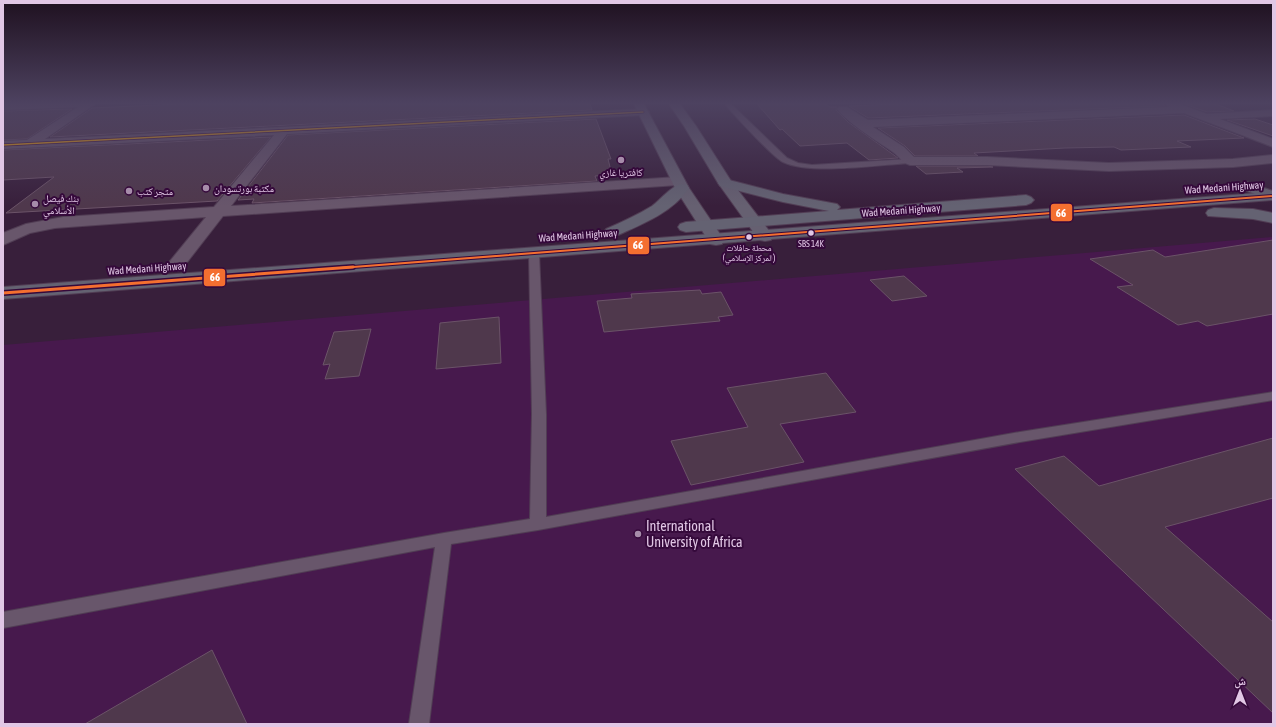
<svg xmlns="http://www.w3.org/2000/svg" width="1276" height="727" font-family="'Asap Condensed','Noto Naskh Arabic',sans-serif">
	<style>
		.built { fill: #47194d }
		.building { fill: #4f384c; stroke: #6b5368 }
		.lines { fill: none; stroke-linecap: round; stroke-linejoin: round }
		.service-casing { stroke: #513d54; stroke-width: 2 }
		.minor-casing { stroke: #513d54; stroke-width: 2 }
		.primary-casing { stroke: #513d54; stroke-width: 2 }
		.trunk-casing { stroke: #513d54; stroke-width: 2 }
		.service { fill: #68566b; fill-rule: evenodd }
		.minor { fill: #68566b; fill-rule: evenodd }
		.primary { fill: #666071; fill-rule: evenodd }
		.trunk { fill: #646272; fill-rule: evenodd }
		.bus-1-far1-casing { stroke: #35093b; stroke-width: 4 }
		.bus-1-casing { stroke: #35093b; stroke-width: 6 }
		.bus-2-casing { stroke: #35093b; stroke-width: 3 }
		.bus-1-far1 { stroke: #f46f30; stroke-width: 2 }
		.bus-1 { stroke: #f46f30; stroke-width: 3 }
		.bus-2 { stroke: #f7a600; stroke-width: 1.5 }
		.poi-dot { fill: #a68caa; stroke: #35093b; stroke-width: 1.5 }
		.bus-dot { fill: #e1c7e5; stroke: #35093b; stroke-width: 1.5 }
		.labels { text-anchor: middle; stroke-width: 4; stroke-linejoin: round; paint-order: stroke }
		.far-bus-label { font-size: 9px; fill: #e1c7e5; stroke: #35093b }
		.far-poi-label { font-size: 10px; fill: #e1c7e5; stroke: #35093b; text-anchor: start }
		.far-street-label { font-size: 10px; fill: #e1c7e5; stroke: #35093b }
		.near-poi-label { font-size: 14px; fill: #e1c7e5; stroke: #35093b; text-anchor: start }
		.line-badge { stroke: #35093b; stroke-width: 1.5 }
		.badge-label { font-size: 11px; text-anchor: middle; font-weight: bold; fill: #fff }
	</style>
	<rect width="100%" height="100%" fill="#381f3b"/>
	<path class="built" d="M1273,237V724H3V345Z"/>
	<g class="building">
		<path d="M179,104H590L592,110L50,137L92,108Z"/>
		<path d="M757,104H826L830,107H837L836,110L848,122L898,158L869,160L847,143L800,146L782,129L780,130Z"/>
		<path d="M897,104H1164L1165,106L868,118L849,106Z"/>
		<path d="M1184,104H1216L1234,111L1207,112Z"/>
		<path d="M72,109L27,139L3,140V111Z"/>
		<path d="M1184,115L1244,138L1177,141L1191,147L1121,150L1114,147L1065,148L974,153L978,156H915L905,146L878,128Z"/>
		<path d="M596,119L611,159H608L612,175L595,176L597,181L252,203L254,199L238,200L288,135Z"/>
		<path d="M1255,119L1273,125V136L1227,120Z"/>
		<path d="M271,137L217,201L6,213L54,177L3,180V150Z"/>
		<path d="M916,166H987L993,167L957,168L963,172L926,174Z"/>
		<path d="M1273,240V314L1207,326L1198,321L1178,325L1117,287L1133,285L1090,259L1153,250L1165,257Z"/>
		<path d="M904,276L927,296L892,301L870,280Z"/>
		<path d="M700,290L702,294L721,292L733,315L718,317L720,321L604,332L597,301L632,298L631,294Z"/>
		<path d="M499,317L501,363L436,369L440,323Z"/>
		<path d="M371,329L359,376L325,379L330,364L323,365L334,332Z"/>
		<path d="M826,373L856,412L780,424L804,462L691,485L671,441L748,427L727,388Z"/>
		<path d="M1273,438V498L1165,527L1273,622V713L1015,469L1064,456L1099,486Z"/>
		<path d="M212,650L247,724H85Z"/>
	</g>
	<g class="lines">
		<g class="service-casing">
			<g id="service">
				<path d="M725,104H731L787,158L798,163L812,165L910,159L914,161L910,163C878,165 810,175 783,162C774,158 733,114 725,104Z"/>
				<path d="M534,250L539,253L546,414V517L1020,432L1273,392V400L1020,442L538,530L451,544L429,724H409L435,547L3,628V612L444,533L530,519L532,414L529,253Z"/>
			</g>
		</g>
		<g class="minor-casing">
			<g id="minor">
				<path d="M3,104H95L45,139L643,109L649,112L643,115L287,134L231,206L678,177L683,178L685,181L683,184L678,185L223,216L181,270L175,271L169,270L166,266L206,217L55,228L30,233L3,245V233L26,224L63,217L214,207L274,135L3,149V141L27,140L78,107L3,110Z"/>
				<path d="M1165,104H1180L1207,114L1273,110V116L1220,119L1273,139V147L1184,113L873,127L904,147L914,157H987L1109,163L1233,159L1273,155V163L1233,167L1109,171L987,165H910C902,163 899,156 893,152C877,141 849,124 837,109L839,107H847L868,120L1169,107Z"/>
			</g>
		</g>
		<g class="primary-casing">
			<g id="primary">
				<path d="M634,104H644L689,188L724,240L722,244L716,245L710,244L708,240L675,188Z"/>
				<path d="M669,104H680L696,126L731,181L773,236L771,240L765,241L759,240L718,183L684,126Z"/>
				<path d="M1246,182L1273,191V200L1241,189L1239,186L1241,183Z"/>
			</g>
		</g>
		<g class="trunk-casing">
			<g id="trunk">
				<path d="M725,179L783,194L837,204L840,207L837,210L1026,195L1031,197L1034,200L1031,203L1026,205L686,232L680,230L678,227L680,224L686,222L829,211L783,202L720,186L718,183L720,180Z"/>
				<path d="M682,184L687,185L689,188C673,212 643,224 618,235L612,237L606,235L604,232L606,229C622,222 637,215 652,206C661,199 671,186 682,184Z"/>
				<path d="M1273,192V200L3,299V287Z"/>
				<path d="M1214,208L1253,209L1273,213V223L1253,219L1208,216L1206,213L1208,210Z"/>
			</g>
		</g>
		<use href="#service" class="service"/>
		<use href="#minor" class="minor"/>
		<use href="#primary" class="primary"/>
		<use href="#trunk" class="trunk"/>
		<g class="bus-1-far1-casing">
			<path id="bus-1-far1" d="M340,268L1273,196"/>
		</g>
		<g class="bus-1-casing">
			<path id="bus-1" d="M3,293L353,267"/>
		</g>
		<g class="bus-2-casing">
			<path id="bus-2" d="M3,145L643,112"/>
		</g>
		<use href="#bus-1-far1" class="bus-1-far1"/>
		<use href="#bus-1" class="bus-1"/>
		<use href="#bus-2" class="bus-2"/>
	</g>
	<linearGradient id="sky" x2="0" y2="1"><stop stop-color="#1f1120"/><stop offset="0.5" stop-color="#4d4260"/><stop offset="1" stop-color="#4d4260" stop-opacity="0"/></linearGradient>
	<rect width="1276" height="206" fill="url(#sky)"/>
	<g class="poi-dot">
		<circle cx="621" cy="160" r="4"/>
		<circle cx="206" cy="188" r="4"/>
		<circle cx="129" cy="191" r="4"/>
		<circle cx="35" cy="204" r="4"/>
		<circle cx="638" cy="534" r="4"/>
	</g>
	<g class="bus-dot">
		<circle cx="811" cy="233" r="3.5"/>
		<circle cx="749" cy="237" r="3.5"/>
	</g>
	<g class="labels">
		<g class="far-bus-label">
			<text x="811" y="247">SBS 14K</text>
			<text x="749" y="251">محطة حافلات<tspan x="749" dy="10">(المركز الإسلامي)</tspan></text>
		</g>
		<g class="far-poi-label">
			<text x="621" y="176" text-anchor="middle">كافتريا غازي</text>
			<text x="214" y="192">مكتبة بورتسودان</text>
			<text x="137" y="195">متجر كتب</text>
			<text x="43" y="202">بنك فيصل<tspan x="43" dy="12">الأسلامي</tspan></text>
		</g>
		<g class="far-street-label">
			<text transform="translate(1224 187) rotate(-4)" y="4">Wad Medani Highway</text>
			<text transform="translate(901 210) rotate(-4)" y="4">Wad Medani Highway</text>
			<text transform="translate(578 235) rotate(-4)" y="4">Wad Medani Highway</text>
			<text transform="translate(147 268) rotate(-4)" y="4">Wad Medani Highway</text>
		</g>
		<g class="near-poi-label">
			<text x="646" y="531">International<tspan x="646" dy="16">University of Africa</tspan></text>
		</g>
	</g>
	<g class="line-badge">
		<rect x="1050" y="203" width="23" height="19" rx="4" fill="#f46f30"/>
		<rect x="627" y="236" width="23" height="19" rx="4" fill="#f46f30"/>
		<rect x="203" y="268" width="23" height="19" rx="4" fill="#f46f30"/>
	</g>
	<g class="badge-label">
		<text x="1061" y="217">66</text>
		<text x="638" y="249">66</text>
		<text x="215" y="281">66</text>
	</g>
	<rect width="1276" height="727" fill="none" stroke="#e1c7e5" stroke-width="8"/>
	<g transform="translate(1240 691)" stroke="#35093b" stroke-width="3" paint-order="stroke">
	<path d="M0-3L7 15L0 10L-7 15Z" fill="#e1c7e5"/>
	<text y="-6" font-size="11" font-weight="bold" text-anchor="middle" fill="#e1c7e5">ش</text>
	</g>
</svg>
